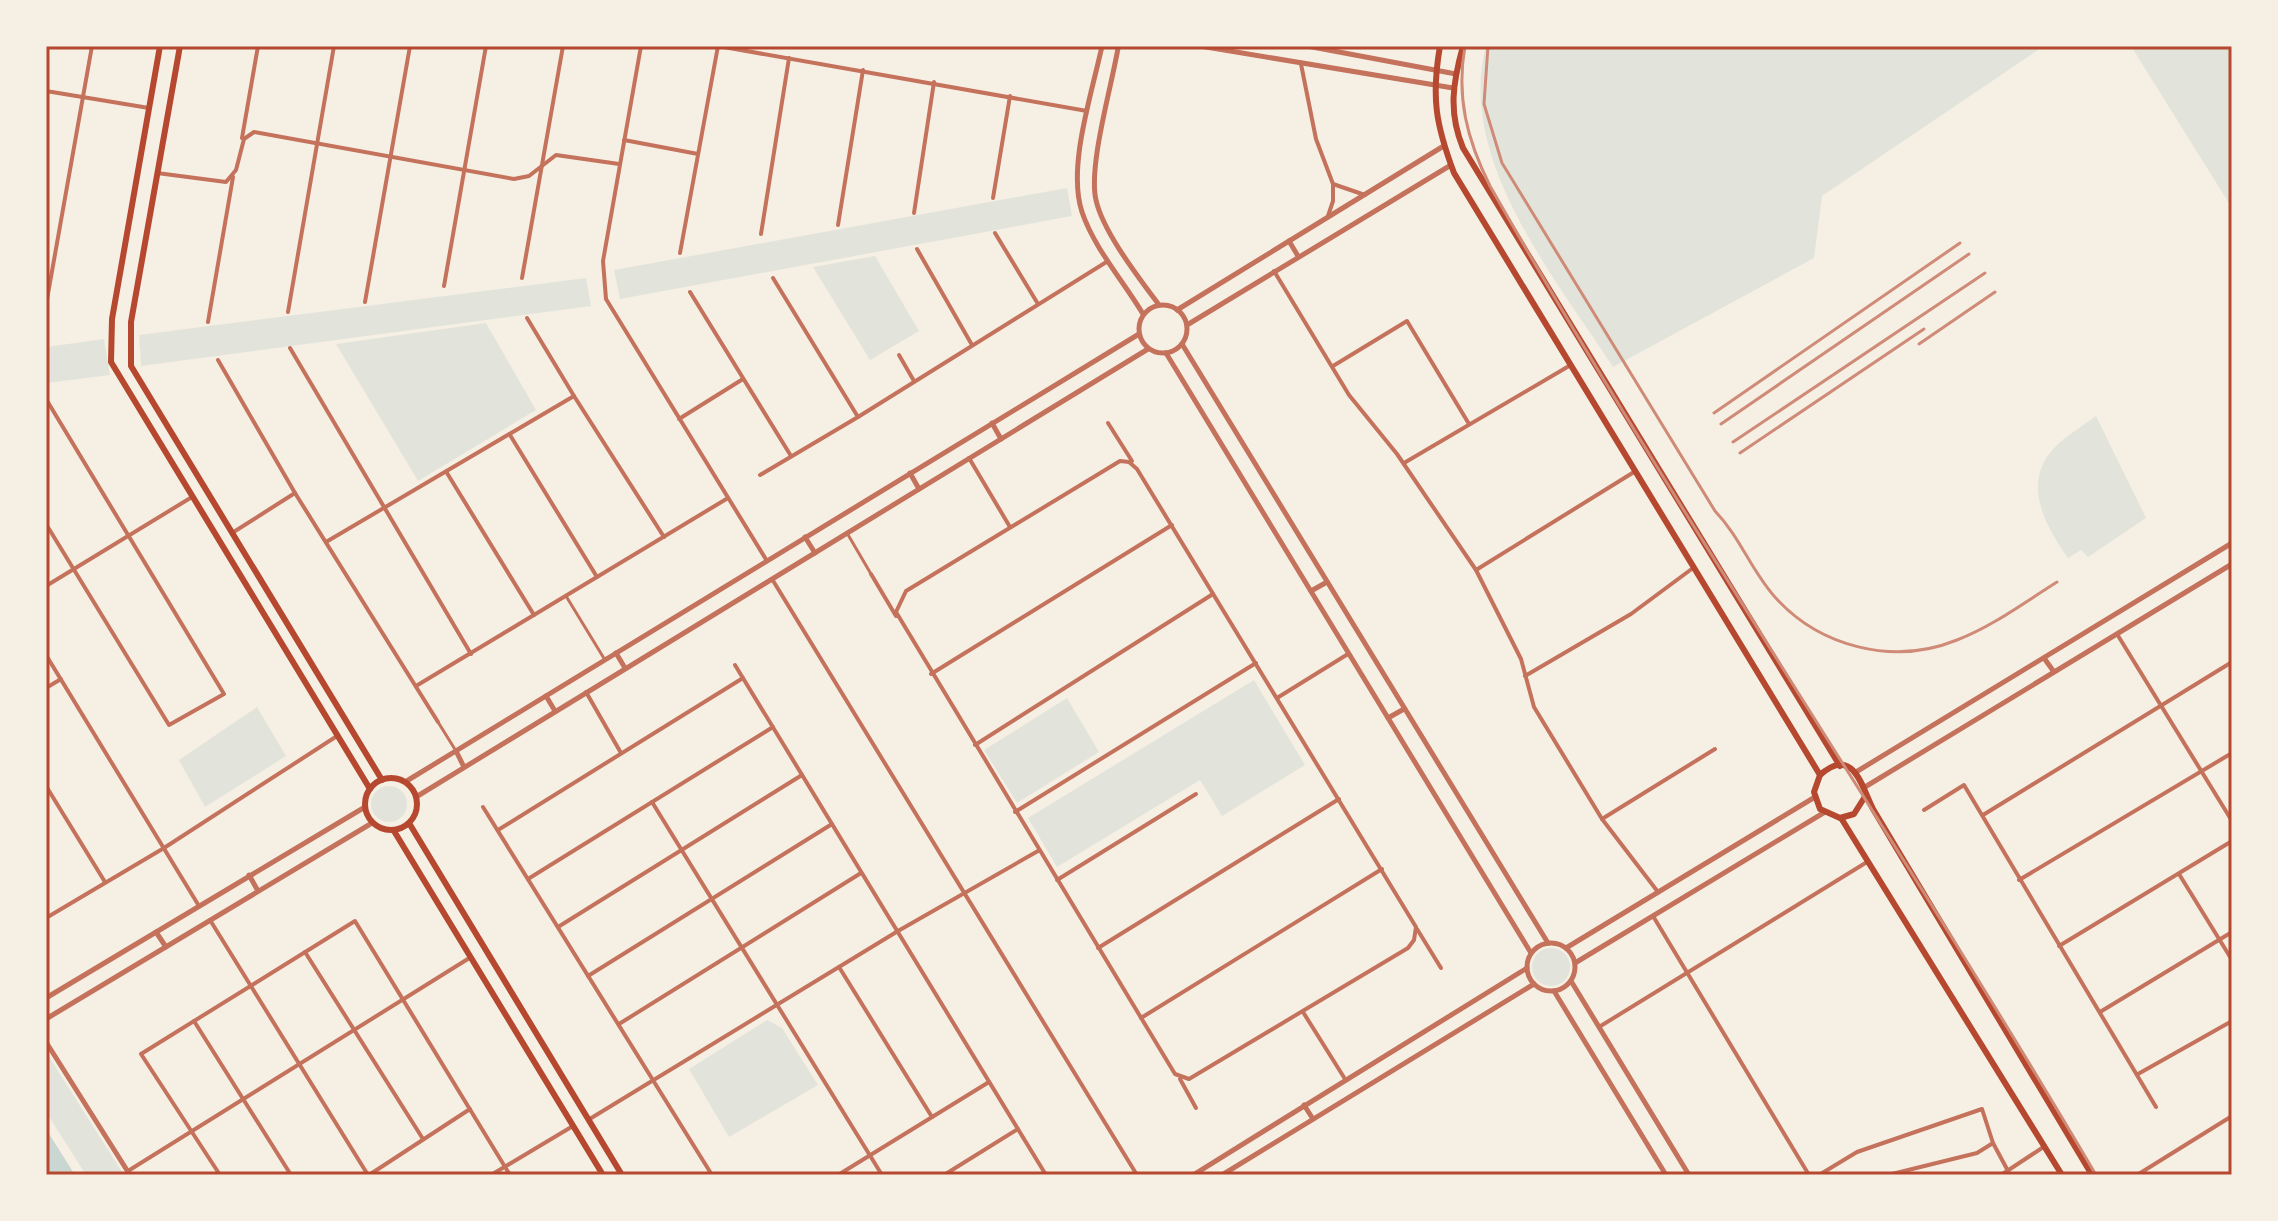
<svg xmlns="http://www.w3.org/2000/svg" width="2278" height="1221" font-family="Karla,sans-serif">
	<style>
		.green { fill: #e2e4dc }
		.water { fill: #c9d6d2 }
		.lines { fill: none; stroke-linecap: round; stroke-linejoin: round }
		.pedestrian { stroke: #c5725c; stroke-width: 3 }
		.minor { stroke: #c5725c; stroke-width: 4 }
		.tertiary { stroke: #c5725c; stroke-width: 5 }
		.secondary { stroke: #b5482f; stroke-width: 6 }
		.rail { stroke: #cf8b77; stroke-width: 3 }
		.neatline { fill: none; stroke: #b5482f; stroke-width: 3 }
	</style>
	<rect width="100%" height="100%" fill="#f6efe4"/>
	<g class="green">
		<path d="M1486,46H2044L1822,196L1814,258L1613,367C1555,278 1456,158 1486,46Z"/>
		<path d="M2131,46H2232V208L2141,62Z"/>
		<path d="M1067,188L1072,216L620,299L614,270Z"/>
		<path d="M875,256L919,331L870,360L813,267Z"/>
		<path d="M586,278L591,306L141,366L139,335Z"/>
		<path d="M486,323L536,410L418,481L336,344Z"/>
		<path d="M104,339L110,375L46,383V347Z"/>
		<path d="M2096,416L2146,518L2088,557L2081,550L2068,558C2045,525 2020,482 2056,446C2067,435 2083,426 2096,416Z"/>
		<path d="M1254,680L1305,765L1222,816L1200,780L1057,867L1028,818Z"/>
		<path d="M1067,698L1099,752L1017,803L984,750Z"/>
		<path d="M257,707L286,756L205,807L179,760Z"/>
		<circle cx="389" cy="804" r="18"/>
		<circle cx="1551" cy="967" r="19"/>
		<path d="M767,1020L782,1028L818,1085L729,1137L689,1069Z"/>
		<path d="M46,1052L124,1175H86L46,1112Z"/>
	</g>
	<path class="water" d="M46,1129L75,1175H46Z"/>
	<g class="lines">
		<g class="pedestrian">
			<path d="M847,533L871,574"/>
			<path d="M566,596L605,660"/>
			<path d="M438,722L456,751"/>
		</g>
		<g class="minor">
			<path d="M641,46L603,261L606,299L767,561"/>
			<path d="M1301,64L1316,139L1333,184V201L1328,216"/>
			<path d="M46,91L149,108"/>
			<path d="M242,138L258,46"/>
			<path d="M624,140L698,154"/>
			<path d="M157,173L226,182L236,170L244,139L254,132L514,179L529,176L556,155L619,164"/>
			<path d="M1333,184L1365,195"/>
			<path d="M993,198L1010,96"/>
			<path d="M914,213L934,82"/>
			<path d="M838,225L863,70"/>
			<path d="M995,233L1038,304"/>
			<path d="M761,234L789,58"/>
			<path d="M917,249L972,345"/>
			<path d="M680,253L718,46L1087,111"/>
			<path d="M1274,271L1349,395L1397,454L1476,570L1521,659L1534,707L1602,819L1658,892"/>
			<path d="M522,278L563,46"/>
			<path d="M444,286L486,46"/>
			<path d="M690,292L791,456"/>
			<path d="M365,302L410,46"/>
			<path d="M46,305L92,46"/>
			<path d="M288,312L334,46"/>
			<path d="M527,318L574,396"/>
			<path d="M208,322L233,177"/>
			<path d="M290,348L471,654"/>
			<path d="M899,355L914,381"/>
			<path d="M218,360L295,493L438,722"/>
			<path d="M1333,366L1407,321L1469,424"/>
			<path d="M46,399L224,694L169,725L46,524"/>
			<path d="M858,417L1108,261"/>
			<path d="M679,419L743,379"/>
			<path d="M1108,423L1132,461"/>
			<path d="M510,435L597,577"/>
			<path d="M969,458L1010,527"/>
			<path d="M1120,461L1129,462L1137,469L1416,927L1414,940L1408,948L1189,1079L1175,1074L896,612L906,591Z"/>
			<path d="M1404,463L1569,366"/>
			<path d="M447,473L534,615"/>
			<path d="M760,475L858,417L773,278"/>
			<path d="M232,533L295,493"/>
			<path d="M326,542L574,396L664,537"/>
			<path d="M1476,570L1634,472"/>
			<path d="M871,574L896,616"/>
			<path d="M772,579L1137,1175"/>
			<path d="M46,586L192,497"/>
			<path d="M2117,634L2232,821"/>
			<path d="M46,655L199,906"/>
			<path d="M735,665L1046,1175"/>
			<path d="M931,674L1172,525"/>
			<path d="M1525,676L1631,614L1693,568"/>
			<path d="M416,686L728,498"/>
			<path d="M46,688L61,679"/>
			<path d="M586,692L621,753"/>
			<path d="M1277,698L1348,654"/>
			<path d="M975,745L1213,594"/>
			<path d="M46,786L105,882"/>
			<path d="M652,802L882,1175"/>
			<path d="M483,807L712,1175"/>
			<path d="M1924,810L1964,785L2156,1107"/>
			<path d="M1015,812L1256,663"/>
			<path d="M1983,815L2232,662"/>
			<path d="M1602,819L1715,749"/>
			<path d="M498,830L743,678"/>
			<path d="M2179,874L2232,960"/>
			<path d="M528,879L773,727"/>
			<path d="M1057,880L1196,794"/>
			<path d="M2019,880L2232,753"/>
			<path d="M1653,916L1809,1175"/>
			<path d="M46,918L164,848L337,736"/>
			<path d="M210,920L368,1175"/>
			<path d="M558,927L802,775"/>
			<path d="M1417,929L1441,968"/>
			<path d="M2059,946L2232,841"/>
			<path d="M1098,948L1339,799"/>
			<path d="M305,952L423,1139"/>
			<path d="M839,967L932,1117"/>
			<path d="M588,976L832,824"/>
			<path d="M1303,1012L1345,1079"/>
			<path d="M2100,1012L2232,932"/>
			<path d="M1141,1018L1382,869"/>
			<path d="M194,1021L291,1175"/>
			<path d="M619,1024L861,873"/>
			<path d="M1599,1027L1867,862"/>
			<path d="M2138,1074L2232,1021"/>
			<path d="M1180,1079L1196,1108"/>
			<path d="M588,1120L898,931L1038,851"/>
			<path d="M1993,1143L2008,1171"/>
			<path d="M128,1171L471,957"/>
			<path d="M220,1175L141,1054L355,921L510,1175"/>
			<path d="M369,1175L470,1109"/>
			<path d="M491,1175L573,1126"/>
			<path d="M838,1175L989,1082"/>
			<path d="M944,1175L1018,1129"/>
			<path d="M1819,1175L1857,1152L1982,1109L1993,1143L1977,1153L1888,1175"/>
			<path d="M2001,1175L2045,1146"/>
			<path d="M2137,1175L2232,1116"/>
		</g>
		<g class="tertiary">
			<path d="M1102,46C1092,93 1067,167 1082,212C1094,248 1124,282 1143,314"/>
			<path d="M1106,46H1125"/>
			<path d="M1200,46L1453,88"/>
			<path d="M1307,46L1456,74"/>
			<path d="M1118,48C1112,85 1088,166 1096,200C1103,232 1139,278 1159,305"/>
			<path d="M1289,241L1298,256"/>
			<circle cx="1163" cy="329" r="24"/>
			<path d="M1177,310L1442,147"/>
			<path d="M1187,325L1451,165"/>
			<path d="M1182,344L1548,943"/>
			<path d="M1166,353L1531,953"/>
			<path d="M992,423L1001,439"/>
			<path d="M910,473L919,489"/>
			<path d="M805,537L815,553"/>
			<path d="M1311,591L1327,582"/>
			<path d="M616,653L625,668"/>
			<path d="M2044,658L2054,672"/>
			<path d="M546,696L555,711"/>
			<path d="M1388,718L1404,709"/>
			<path d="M456,751L464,767"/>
			<path d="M1856,772L2232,543"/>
			<path d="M405,782L1139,334"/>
			<path d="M1865,787L2232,564"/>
			<path d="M416,797L1148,349"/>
			<path d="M249,875L258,891"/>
			<path d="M156,932L166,947"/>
			<circle cx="1551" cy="967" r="24"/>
			<path d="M1566,948L1815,797"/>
			<path d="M1575,963L1825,812"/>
			<path d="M1571,981L1689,1175"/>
			<path d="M1554,991L1666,1175"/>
			<path d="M46,998L365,807"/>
			<path d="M46,1019L372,823"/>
			<path d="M46,1042L130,1175"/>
			<path d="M1304,1105L1313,1119"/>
			<path d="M1193,1175L1527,968"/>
			<path d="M1222,1175L1534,984"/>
		</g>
		<g class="secondary">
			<path d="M160,46L112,319L111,362L370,789"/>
			<path d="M180,46L131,322V366L382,780"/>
			<path d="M1440,46C1431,98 1436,125 1454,173L1820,775"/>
			<path d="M1463,46C1453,82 1448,112 1463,148L1840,766"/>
			<circle cx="391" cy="804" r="26"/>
			<path d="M1866,795L1854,814L1840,818L1820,809L1814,792L1820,775C1854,745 1862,788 1873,809L2092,1175"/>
			<path d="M1841,818L2062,1175"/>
			<path d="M409,823L622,1175"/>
			<path d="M394,831L603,1175"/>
		</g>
		<g class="rail">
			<path d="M1465,46C1456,97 1467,140 1490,186C1681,522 1900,842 2096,1175"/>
			<path d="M1488,46L1484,104L1502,163L1715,511C1740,537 1751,570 1774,596C1819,647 1893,666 1957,640C1993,626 2025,602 2057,582"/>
			<path d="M1919,344L1995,292"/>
			<path d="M1714,413L1960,243"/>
			<path d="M1721,424L1969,254"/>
			<path d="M1733,442L1985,273"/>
			<path d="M1740,453L1924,329"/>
		</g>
	</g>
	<rect width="2278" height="1221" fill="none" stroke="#f6efe4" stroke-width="96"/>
	<rect x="48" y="48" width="2182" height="1125" class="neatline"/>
</svg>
